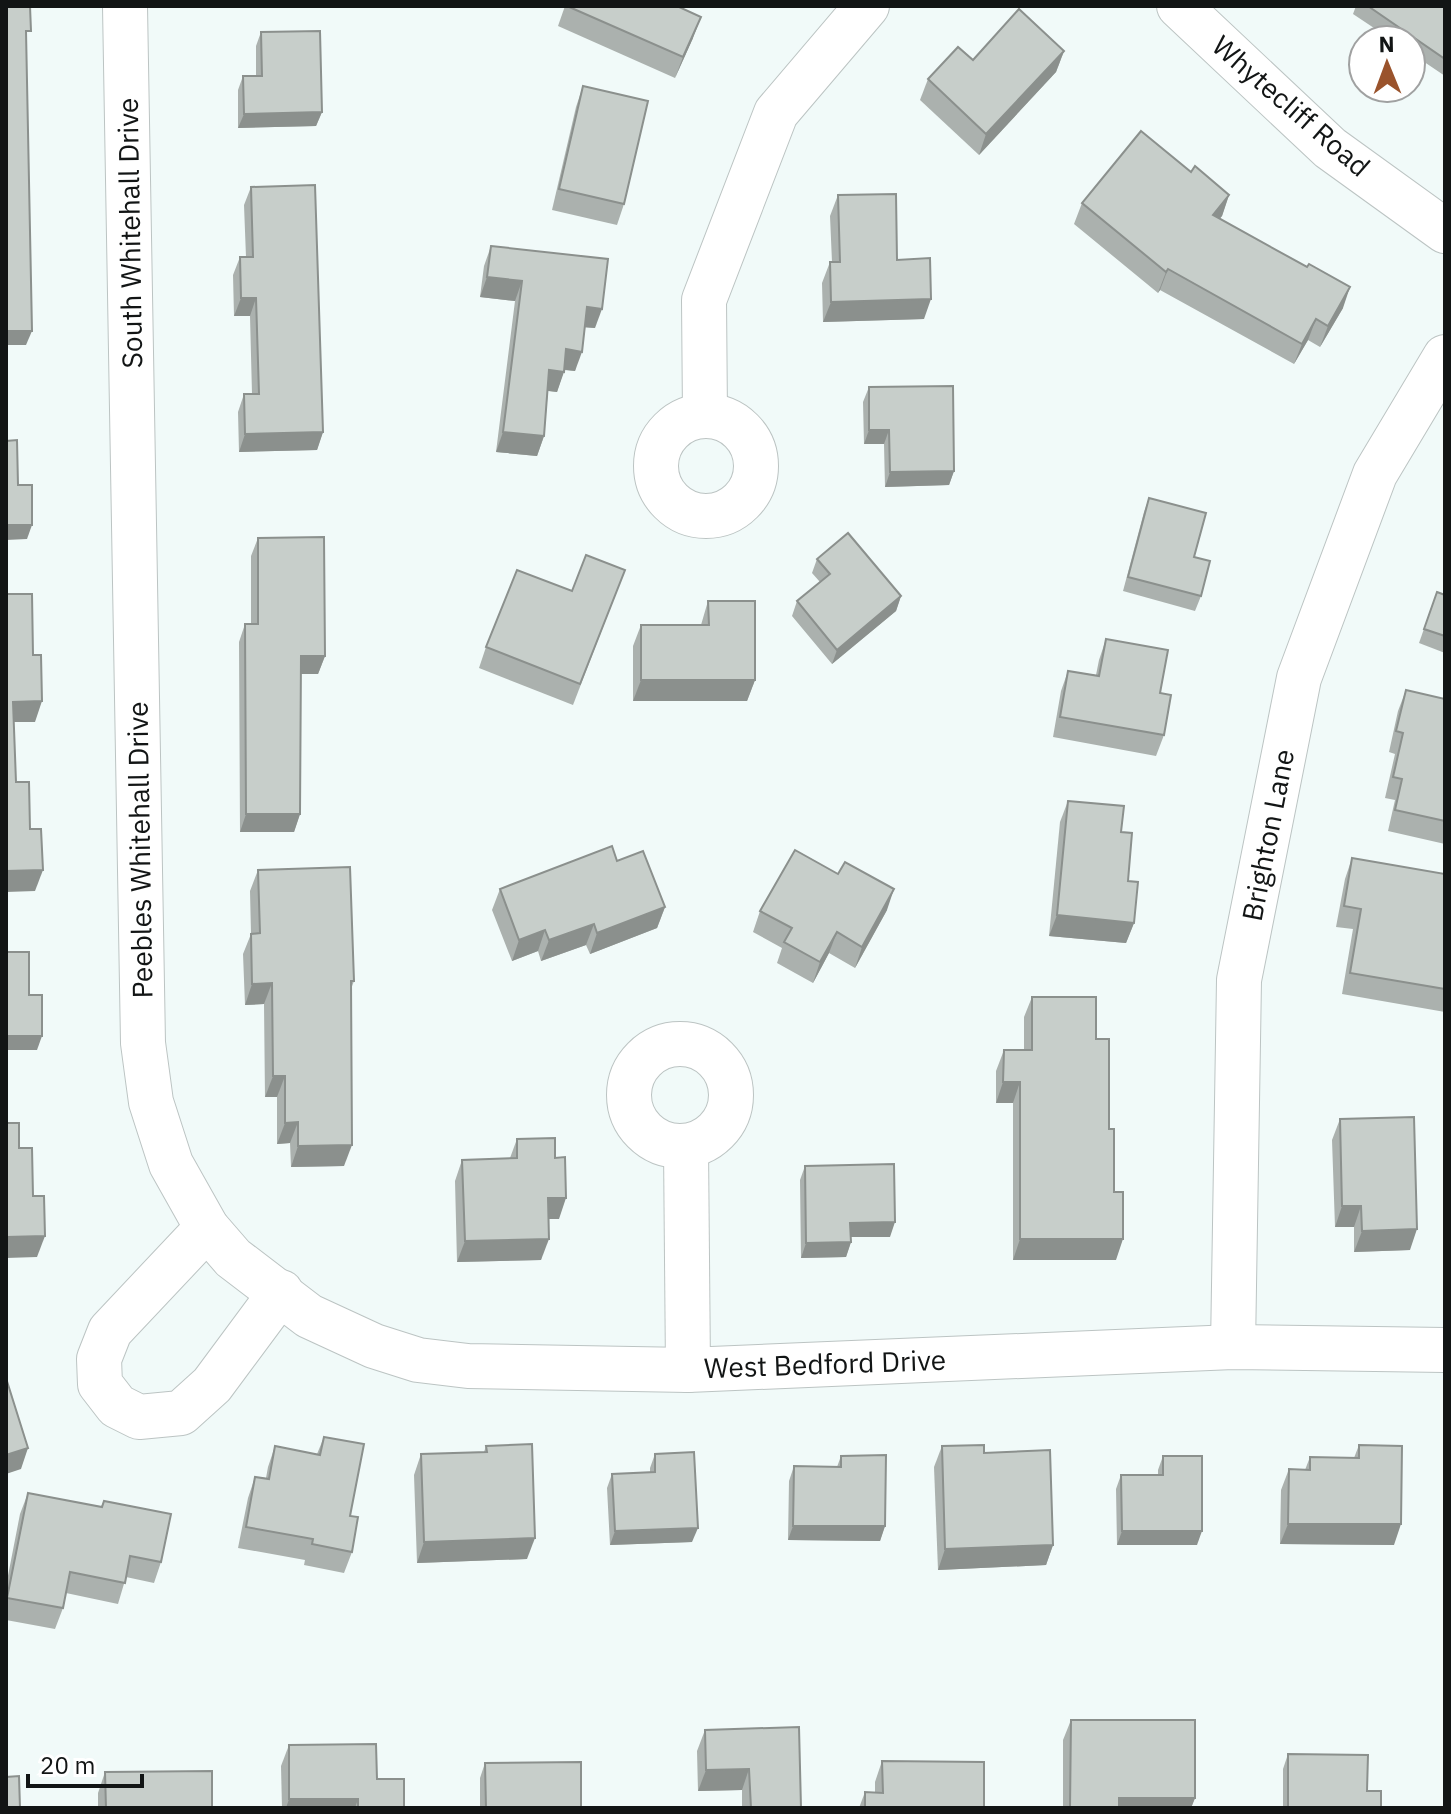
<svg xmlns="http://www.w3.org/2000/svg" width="1451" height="1814" font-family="'IBM Plex Sans',sans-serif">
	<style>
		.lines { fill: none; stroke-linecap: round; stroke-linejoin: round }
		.street-casing { stroke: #bcc4c3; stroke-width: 46 }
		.street { stroke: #fff; stroke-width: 44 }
		.wall { fill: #abb1ae }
		.shaded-wall { fill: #8b908d }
		.building { fill: #c7ceca; stroke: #8b908d; stroke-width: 2 }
		.labels { text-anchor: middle; stroke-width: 6; stroke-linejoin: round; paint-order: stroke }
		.street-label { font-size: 28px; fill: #121515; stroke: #fff }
	</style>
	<rect width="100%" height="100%" fill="#f1faf9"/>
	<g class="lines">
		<g class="street-casing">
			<g id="street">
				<path d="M125,6L143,1043L151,1102L171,1164L207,1228L233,1258L309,1316L374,1346L418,1360L468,1366L688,1370L1233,1347L1445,1350"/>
				<path d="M1179,6L1330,148L1445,231"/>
				<circle cx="706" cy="466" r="50"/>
				<path d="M705,416L704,300L776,113L867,6"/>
				<circle cx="680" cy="1095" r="51"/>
				<path d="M686,1147L688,1370"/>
				<path d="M207,1228L110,1331L99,1359L100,1384L117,1406L139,1417L181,1413L212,1385L281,1292"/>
				<path d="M1233,1347L1239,980L1299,678L1375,474L1445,357"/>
			</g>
		</g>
		<use href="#street" class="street"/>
	</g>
	<g class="wall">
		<path d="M565,6H677L693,38L675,78L558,26Z"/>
		<path d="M1356,6H1445V76L1411,53V40H1392L1353,14Z"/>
		<path d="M261,32L322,112L316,126L238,128V90L243,76H256V46Z"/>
		<path d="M1064,51L1056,72L979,155L920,100L928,79L973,60Z"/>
		<path d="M583,86L624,204L617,225L552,210L576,107Z"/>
		<path d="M1191,172L1229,195L1222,216L1220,218L1343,308L1320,347L1308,340L1294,364L1160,290L1158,293L1074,224L1082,203Z"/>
		<path d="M251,187L323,432L317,450L239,452L238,412L244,394H252L250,316H234L233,275L240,257H246L244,205Z"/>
		<path d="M838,195L897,260L924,319L823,322L822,283L830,262H832L830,216Z"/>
		<path d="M491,246L595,328L585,327L575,371L564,370L557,392L548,391L544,436L537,456L496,452L515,301L480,297L484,266Z"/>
		<path d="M869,387L954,471L949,485L885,487L884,444H864L863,402Z"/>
		<path d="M1149,498L1194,557L1201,596L1195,611L1123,591L1144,512Z"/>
		<path d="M258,538L325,656L318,674H301L300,814L294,832H240L239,642L245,624H251V556Z"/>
		<path d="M817,559L901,596L896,611L832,664L792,616L797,601L820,582L812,573Z"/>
		<path d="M625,570L573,705L479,668L486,647L572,591Z"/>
		<path d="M1437,592L1445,595V653L1419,643Z"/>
		<path d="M708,601L755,680L747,701H633V646L641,625H701Z"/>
		<path d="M1106,639L1160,693L1164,735L1156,756L1053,737L1061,691L1068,671L1096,675L1099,660Z"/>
		<path d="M1406,690L1445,699V844L1388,831L1395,800L1385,798L1395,754L1389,752L1398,711Z"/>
		<path d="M1068,801L1121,832L1134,923L1126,943L1049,936L1060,822Z"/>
		<path d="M1352,858L1445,874V1012L1342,994L1353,929L1336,927L1345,879Z"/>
		<path d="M617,861L665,907L657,928L590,954L586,945L541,961L538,951L512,961L492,910L500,889Z"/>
		<path d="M258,870L354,981L351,989L344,1166L291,1167L290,1143L277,1144V1097H265L264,1004L245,1005L243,954L251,934L250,891Z"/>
		<path d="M887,910L855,968L829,953L813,983L777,963L782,948L753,932L760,911Z"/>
		<path d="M1032,997L1096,1039L1109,1129L1114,1192L1116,1260H1013V1103H996V1071L1004,1050H1024V1017Z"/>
		<path d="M1340,1119L1410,1250L1354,1252V1227H1335L1332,1140Z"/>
		<path d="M517,1139L559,1219H548L541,1260L457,1262L455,1181L462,1160L510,1158Z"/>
		<path d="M805,1166L890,1237H851V1242L846,1257L801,1258L800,1180Z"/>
		<path d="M324,1437L350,1516L352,1552L344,1573L304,1565L305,1560L238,1548L248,1498L255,1477L266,1478L268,1467L275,1446L317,1454Z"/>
		<path d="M1359,1445L1394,1545L1280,1544L1281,1490L1289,1469L1305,1470L1310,1457L1354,1458Z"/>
		<path d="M486,1446L527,1559L417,1563L414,1475L421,1454L484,1452Z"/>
		<path d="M942,1446L984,1453L1053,1545L1046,1565L938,1570L934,1467Z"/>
		<path d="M655,1454L692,1542L610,1545L607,1488L612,1474L650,1472V1468Z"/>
		<path d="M841,1456L885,1526L880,1541L788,1540L789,1481L794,1466L837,1467Z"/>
		<path d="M1163,1456L1197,1545H1117L1116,1489L1121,1475H1158V1470Z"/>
		<path d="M28,1493L101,1507L104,1501L161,1562L154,1583L126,1577L118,1604L66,1593L63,1608L55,1629L6,1620V1586L20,1514Z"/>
		<path d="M1071,1720L1195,1798L1191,1808H1063V1740Z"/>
		<path d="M705,1730L801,1808H742V1790L698,1791L697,1751Z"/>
		<path d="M289,1745L377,1779L404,1808H282L281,1766Z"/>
		<path d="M1288,1754L1367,1791L1381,1808H1283V1769Z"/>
		<path d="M882,1761L984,1808H859L865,1792H875V1782Z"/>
		<path d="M485,1763L581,1808H480V1778Z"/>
		<path d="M105,1772L212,1808H98V1793Z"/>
	</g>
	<g class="shaded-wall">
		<path d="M701,17L693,38L675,78L683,57Z"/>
		<path d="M1064,51L1056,72L979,155L986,134Z"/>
		<path d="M322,112L316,126L238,128L244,114Z"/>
		<path d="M1229,195L1222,216L1205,236L1213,215Z"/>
		<path d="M1168,269L1160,290L1158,293L1166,272Z"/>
		<path d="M487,277L522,281L515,301L480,297Z"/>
		<path d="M1350,287L1343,308L1320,347L1328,326Z"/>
		<path d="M241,298H256L250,316H234Z"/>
		<path d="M931,299L924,319L823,322L831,302Z"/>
		<path d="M587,307L602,309L595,328L580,327Z"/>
		<path d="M1316,319L1308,340L1294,364L1302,344Z"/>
		<path d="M6,331H32L26,345H6Z"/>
		<path d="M566,349L582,352L575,371L559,369Z"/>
		<path d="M549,370L564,372L557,392L542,390Z"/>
		<path d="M869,430H889L884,444H864Z"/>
		<path d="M323,432L317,450L239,452L245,434Z"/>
		<path d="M503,432L544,436L537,456L496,452Z"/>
		<path d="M954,471L949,485L885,487L890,472Z"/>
		<path d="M6,525H32L27,539L6,540Z"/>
		<path d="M901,596L896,611L832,664L837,650Z"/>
		<path d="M301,656H325L318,674H294Z"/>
		<path d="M641,680H755L747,701H633Z"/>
		<path d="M42,701L35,722H6L13,702Z"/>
		<path d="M246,814H300L294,832H240Z"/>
		<path d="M43,870L35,891L6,892V871Z"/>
		<path d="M894,889L887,910L855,968L862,947Z"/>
		<path d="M665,907L657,928L590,954L597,933Z"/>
		<path d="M1057,915L1134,923L1126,943L1049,936Z"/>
		<path d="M594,924L586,945L541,961L549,940Z"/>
		<path d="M545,930L538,951L512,961L519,940Z"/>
		<path d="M837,932L829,953L813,983L820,962Z"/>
		<path d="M272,983L264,1004L245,1005L252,984Z"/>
		<path d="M6,1036H42L37,1050H6Z"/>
		<path d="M273,1076H285L277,1097H265Z"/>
		<path d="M1003,1082H1020L1013,1103H996Z"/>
		<path d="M298,1122L290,1143L277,1144L285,1123Z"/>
		<path d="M352,1145L344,1166L291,1167L298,1146Z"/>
		<path d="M548,1198H566L559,1219H540Z"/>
		<path d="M1342,1206H1361L1354,1227H1335Z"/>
		<path d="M895,1222L890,1237H845L850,1223Z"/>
		<path d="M1417,1229L1410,1250L1354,1252L1362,1231Z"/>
		<path d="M45,1236L37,1257L6,1258V1237Z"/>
		<path d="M549,1239L541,1260L457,1262L465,1241Z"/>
		<path d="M1020,1239H1123L1116,1260H1013Z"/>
		<path d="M851,1242L846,1257L801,1258L806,1243Z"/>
		<path d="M28,1448L21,1469L6,1474V1455Z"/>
		<path d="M1288,1524H1401L1394,1545L1280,1544Z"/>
		<path d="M793,1526H885L880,1541L788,1540Z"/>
		<path d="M698,1528L692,1542L610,1545L615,1531Z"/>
		<path d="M1122,1531H1202L1197,1545H1117Z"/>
		<path d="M535,1538L527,1559L417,1563L424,1542Z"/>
		<path d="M1053,1545L1046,1565L938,1570L945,1549Z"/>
		<path d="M749,1769L742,1790L698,1791L706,1770Z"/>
		<path d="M1119,1798H1195L1191,1808H1115Z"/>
		<path d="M289,1799H358L355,1808H286Z"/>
	</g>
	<g class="building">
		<path d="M6,6H30L31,31H26L32,331H6Z"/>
		<path d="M567,6H677L701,17L683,57Z"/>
		<path d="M1368,6H1445V59Z"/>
		<path d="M1019,9L1064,51L986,134L928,79L958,47L973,60Z"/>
		<path d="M320,31L322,112L244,114L243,76H262L261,32Z"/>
		<path d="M583,86L648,101L624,204L559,189Z"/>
		<path d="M1141,131L1191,172L1195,166L1229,195L1213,215L1307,267L1309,264L1350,287L1328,326L1316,319L1302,344L1168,269L1166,272L1082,203Z"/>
		<path d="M315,185L323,432L245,434L244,394H259L256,298H241L240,257H253L251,187Z"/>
		<path d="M896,194L897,260L930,258L931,299L831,302L830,262H840L838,195Z"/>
		<path d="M491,246L608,259L602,309L587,307L582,352L566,349L564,372L549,370L544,436L503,432L522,281L487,277Z"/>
		<path d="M953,386L954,471L890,472L889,430H869V387Z"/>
		<path d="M17,440L18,485H32V525H6V441Z"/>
		<path d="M1149,498L1206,513L1194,557L1210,561L1201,596L1128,577Z"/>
		<path d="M848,533L901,596L837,650L797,601L830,574L817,559Z"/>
		<path d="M324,537L325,656H301L300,814H246L245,624H258V538Z"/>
		<path d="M586,555L625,570L580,684L486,647L517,570L572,591Z"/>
		<path d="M1437,592L1445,595V636L1424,629Z"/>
		<path d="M6,594H32L33,655H41L42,701L13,702L16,782H29L30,829H41L43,870L6,871Z"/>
		<path d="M708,601H755V680H641V625H709Z"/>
		<path d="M1106,639L1168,650L1160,693L1171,695L1164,735L1060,717L1068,671L1099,676Z"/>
		<path d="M1406,690L1445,699V821L1395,810L1402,779L1393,777L1403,733L1396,731Z"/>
		<path d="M1068,801L1124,806L1121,832L1132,833L1128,881L1138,882L1134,923L1057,915Z"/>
		<path d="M612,846L617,861L643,851L665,907L597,933L594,924L549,940L545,930L519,940L500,889Z"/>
		<path d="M795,850L838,874L845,862L894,889L862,947L837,932L820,962L784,942L792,928L760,911Z"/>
		<path d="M1352,858L1445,874V989L1350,973L1361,909L1344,906Z"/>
		<path d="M350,867L354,981H351L352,1145L298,1146V1122L285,1123V1076H273L272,983L252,984L251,934L260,933L258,870Z"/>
		<path d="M6,952H29V995H42V1036H6Z"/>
		<path d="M1032,997H1096V1039H1109V1129H1114V1192H1123V1239H1020V1082H1003L1004,1050H1032Z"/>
		<path d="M1414,1117L1417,1229L1362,1231L1361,1206H1342L1340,1119Z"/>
		<path d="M6,1123H19V1148H32L33,1196H44L45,1236L6,1237Z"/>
		<path d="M555,1138V1158L565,1157L566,1198H548L549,1239L465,1241L462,1160L517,1158V1139Z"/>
		<path d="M894,1164L895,1222L850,1223L851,1242L806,1243L805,1166Z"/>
		<path d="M6,1378L28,1448L6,1455Z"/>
		<path d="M324,1437L364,1444L350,1516L358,1517L352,1552L312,1544L313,1539L246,1527L255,1477L269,1479L275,1446L320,1455Z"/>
		<path d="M532,1444L535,1538L424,1542L421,1454L487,1452L486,1446Z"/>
		<path d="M984,1445V1453L1050,1450L1053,1545L945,1549L942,1446Z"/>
		<path d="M1359,1445L1402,1446L1401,1524H1288L1289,1469L1310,1470V1457L1359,1458Z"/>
		<path d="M694,1452L698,1528L615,1531L612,1474L655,1472V1454Z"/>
		<path d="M886,1455L885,1526H793L794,1466L841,1467V1456Z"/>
		<path d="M1163,1456H1202V1531H1122L1121,1475H1163Z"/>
		<path d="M28,1493L102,1507L104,1501L171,1514L161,1562L130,1556L125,1583L70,1572L63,1608L7,1598Z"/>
		<path d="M1071,1720H1195V1798H1119V1808H1070Z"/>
		<path d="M799,1727L801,1808H751L749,1769L706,1770L705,1730Z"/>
		<path d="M376,1744L377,1779H404V1808H358V1799H289V1745Z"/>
		<path d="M1288,1754L1368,1755L1367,1791H1381V1808H1288Z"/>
		<path d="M882,1761L984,1762V1808H865V1792L883,1793Z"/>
		<path d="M581,1762V1808H486L485,1763Z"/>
		<path d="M212,1771V1808H106L105,1772Z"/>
		<path d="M19,1776L20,1808H6V1777Z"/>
	</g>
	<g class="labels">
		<g class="street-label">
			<text transform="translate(1291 106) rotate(41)" y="10">Whytecliff Road</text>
			<text transform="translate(130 233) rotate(-91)" y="10">South Whitehall Drive</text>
			<text transform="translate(1268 835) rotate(-79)" y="10">Brighton Lane</text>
			<text transform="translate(140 850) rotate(-91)" y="10">Peebles Whitehall Drive</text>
			<text transform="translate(825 1364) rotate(-2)" y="10">West Bedford Drive</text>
		</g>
	</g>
	<rect width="1451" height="1814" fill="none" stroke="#121515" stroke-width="16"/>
	<g transform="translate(1387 64) rotate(359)"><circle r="38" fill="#ffffff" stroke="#a0a1a1" stroke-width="2"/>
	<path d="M0-6L14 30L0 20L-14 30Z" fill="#9a532c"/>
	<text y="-12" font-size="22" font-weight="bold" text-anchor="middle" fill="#121515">N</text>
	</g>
	<path d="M28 1774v12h114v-12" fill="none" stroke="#121515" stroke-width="4"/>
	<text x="40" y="1774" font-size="24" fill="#121515" stroke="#ffffff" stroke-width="6" paint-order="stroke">20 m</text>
</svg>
